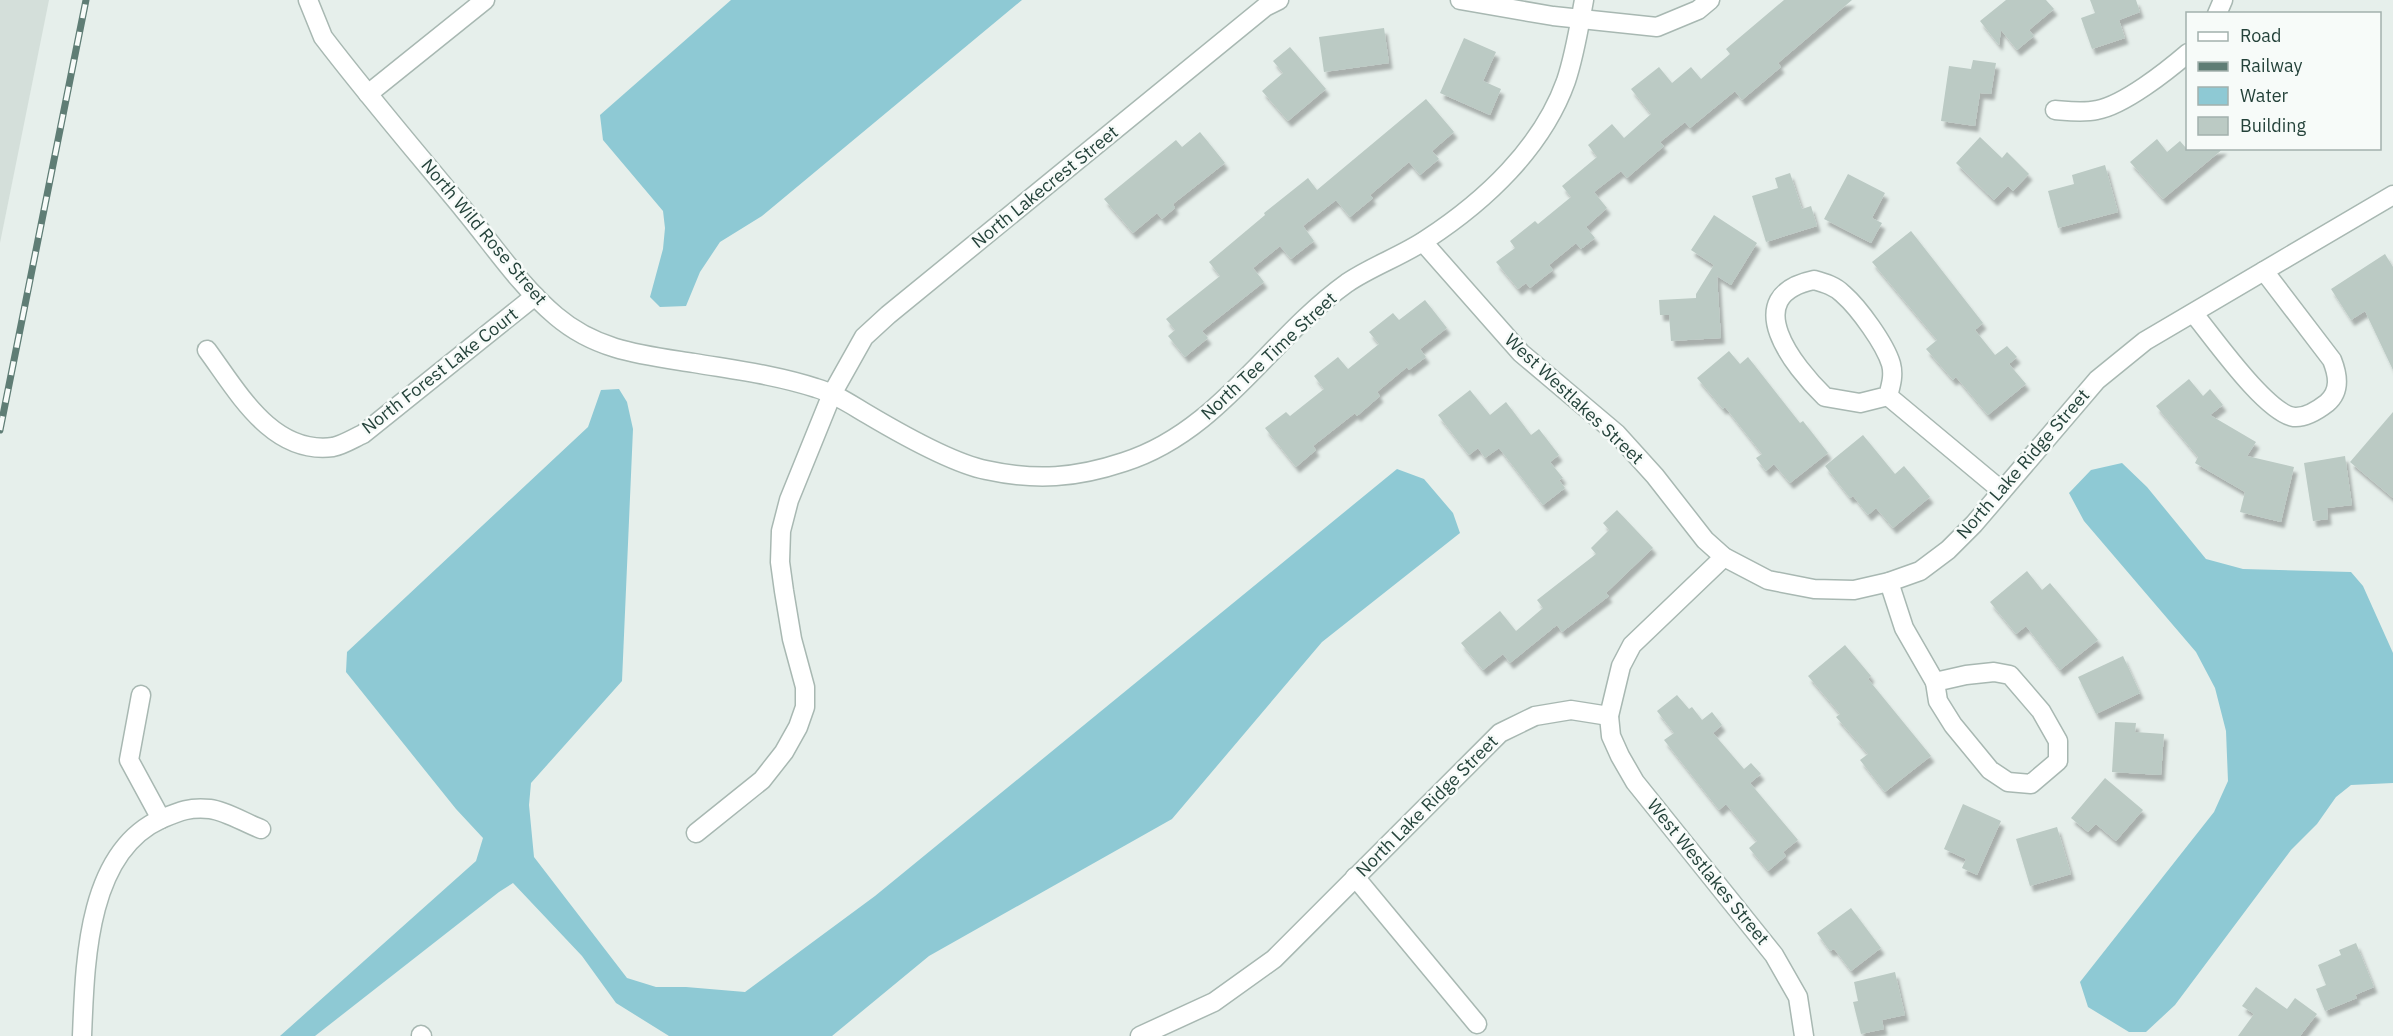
<svg xmlns="http://www.w3.org/2000/svg" width="2393" height="1036" font-family="'IBM Plex Sans',sans-serif">
	<style>
		.built { fill: #d4dfda }
		.water { fill: #8ec9d4 }
		.building { fill: #bbcac4; filter: url(#shadow) }
		.lines { fill: none; stroke-linecap: round; stroke-linejoin: round }
		.minor-casing { stroke: #a8b8b2; stroke-width: 21 }
		.minor { stroke: #fff; stroke-width: 18 }
		.rail-casing { stroke: #5f7d75; stroke-width: 7 }
		.rail { stroke: #f7fbf9; stroke-width: 4.5; stroke-dasharray: 14; stroke-linecap: butt }
		.labels { text-anchor: middle; stroke-width: 5; stroke-linejoin: round; paint-order: stroke }
		.street-label { font-size: 18px; fill: #24423a; stroke: #f7fbf9 }
	</style>
	<defs>
		<filter id="shadow"><feDropShadow dx="3.5" dy="6" stdDeviation="1.5" flood-color="#0004"/></filter>
	</defs>
	<rect width="100%" height="100%" fill="#e6efeb"/>
	<path class="built" d="M0,0H49L0,243Z"/>
	<g class="water">
		<path d="M731,0H1022L762,216L720,242L700,272L686,306L660,307L650,297L663,249L665,228L663,211L603,140L600,115Z"/>
		<path d="M619,389L627,402L633,429L622,681L531,783L529,805L534,857L627,978L656,987H686L745,992L875,896L1397,469L1424,479L1453,513L1460,533L1322,642L1172,819L929,956L832,1036H669L616,1003L582,956L513,883L499,892L315,1036H280L476,861L483,838L456,809L346,672L347,652L588,427L601,390Z"/>
		<path d="M2122,463L2147,487L2206,559L2243,569L2351,572L2363,586L2393,653V783L2351,785L2336,797L2317,824L2291,850L2175,1005L2146,1032H2129L2088,1007L2080,982L2214,812L2228,781L2226,731L2215,688L2196,652L2084,521L2069,493L2091,470Z"/>
	</g>
	<g class="building">
		<path d="M1784,0H1852L1778,63L1781,67L1742,100L1735,91L1690,128L1685,122L1660,142L1664,146L1627,178L1621,171L1594,192L1607,208L1586,227L1595,238L1581,249L1576,243L1549,265L1553,270L1530,288L1526,283L1518,289L1496,262L1515,248L1510,241L1535,221L1538,224L1571,197L1562,186L1597,157L1588,145L1612,124L1624,138L1651,114L1631,89L1659,67L1672,83L1691,67L1701,79L1730,54L1726,49Z"/>
		<path d="M2006,0H2046L2054,9L2029,30L2034,36L2017,50L2001,30L1999,45L1980,21Z"/>
		<path d="M2090,0H2136L2140,12L2119,20L2125,38L2092,49L2081,18L2095,13Z"/>
		<path d="M1384,28L1389,63L1324,72L1319,37Z"/>
		<path d="M1464,38L1496,52L1483,81L1501,89L1490,115L1440,93Z"/>
		<path d="M1290,47L1326,89L1288,121L1262,91L1283,73L1273,61Z"/>
		<path d="M1973,60L1996,63L1991,94L1980,93L1975,126L1941,121L1949,66L1971,69Z"/>
		<path d="M1426,99L1454,132L1432,151L1439,159L1420,175L1409,162L1370,195L1373,198L1350,217L1336,200L1303,226L1314,241L1291,259L1280,246L1253,268L1264,282L1202,331L1208,338L1185,357L1168,336L1175,330L1166,319L1220,276L1209,262L1265,215L1264,213L1308,178L1317,190Z"/>
		<path d="M1200,132L1225,163L1173,204L1175,208L1162,219L1157,213L1133,233L1104,199L1176,140L1182,147Z"/>
		<path d="M1980,137L2002,158L2007,152L2029,174L2013,191L2008,186L1994,200L1956,163Z"/>
		<path d="M2157,139L2167,152L2180,141L2186,148H2224L2163,199L2130,162Z"/>
		<path d="M2105,165L2118,212L2058,228L2048,191L2074,184L2072,175Z"/>
		<path d="M1790,173L1802,209L1811,206L1817,226L1766,242L1752,196L1778,188L1775,178Z"/>
		<path d="M1848,174L1885,193L1872,218L1882,223L1871,243L1824,219Z"/>
		<path d="M1714,215L1757,243L1731,285L1717,276L1721,338L1671,341L1669,315H1660L1659,300L1696,298V294L1714,265L1691,250Z"/>
		<path d="M1911,231L1983,323L1975,330L1995,355L2007,346L2017,357L2009,364L2026,384L1988,415L1956,377L1953,380L1926,349L1937,340L1872,262Z"/>
		<path d="M2385,254L2393,267V370L2365,311L2351,320L2331,289Z"/>
		<path d="M1425,300L1447,328L1420,349L1426,357L1409,370L1407,367L1377,392L1380,396L1357,416L1355,413L1313,446L1316,450L1296,467L1265,428L1286,412L1290,416L1324,389L1314,376L1338,357L1348,369L1379,344L1369,332L1393,313L1399,320Z"/>
		<path d="M1729,351L1740,364L1748,357L1800,423L1803,421L1828,453L1790,483L1774,464L1766,471L1756,458L1762,454L1725,407L1723,409L1697,378Z"/>
		<path d="M2189,379L2203,396L2210,389L2223,405L2210,415L2256,442L2247,456L2294,467L2281,522L2240,512L2245,492L2195,463L2198,457L2156,406Z"/>
		<path d="M1470,390L1490,415L1506,402L1531,435L1539,429L1559,455L1550,462L1563,478L1559,480L1565,488L1543,505L1499,448L1485,458L1478,448L1469,455L1438,415Z"/>
		<path d="M2393,412V498L2350,462Z"/>
		<path d="M1863,435L1895,474L1904,466L1930,497L1893,528L1876,508L1868,515L1853,496L1850,498L1825,466Z"/>
		<path d="M2345,456L2352,505L2327,508L2328,519L2313,521L2304,463Z"/>
		<path d="M1617,510L1653,548L1606,593L1609,596L1562,632L1557,625L1510,663L1503,654L1483,670L1461,643L1500,611L1516,631L1543,608L1537,600L1596,554L1591,548L1609,530L1603,523Z"/>
		<path d="M2027,571L2042,590L2050,583L2098,640L2060,670L2026,626L2016,634L1990,602Z"/>
		<path d="M1845,645L1871,676L1868,679L1931,756L1885,792L1860,760L1868,754L1836,717L1840,714L1808,676Z"/>
		<path d="M2123,656L2140,693L2096,714L2078,677Z"/>
		<path d="M1677,695L1689,709L1692,707L1702,720L1712,712L1722,725L1713,733L1744,769L1751,763L1761,774L1750,783L1798,840L1783,852L1786,856L1768,871L1749,848L1757,841L1726,804L1719,810L1664,740L1674,733L1657,711Z"/>
		<path d="M2115,722L2136,723L2135,732L2164,734L2161,775L2112,772Z"/>
		<path d="M2105,778L2143,810L2116,841L2096,824L2088,832L2071,818Z"/>
		<path d="M1963,804L2001,821L1977,875L1962,868L1966,859L1944,849Z"/>
		<path d="M2057,827L2071,874L2030,886L2016,839Z"/>
		<path d="M1851,908L1881,948L1851,971L1834,949L1830,951L1817,933Z"/>
		<path d="M2356,943L2374,987L2355,995L2357,998L2325,1011L2316,989L2326,985L2318,965L2341,955L2339,950Z"/>
		<path d="M1895,972L1905,1015L1882,1020L1884,1029L1861,1034L1853,1002L1858,1001L1854,982Z"/>
		<path d="M2256,987L2287,1009L2295,998L2317,1014L2300,1036H2238L2254,1014L2242,1006Z"/>
	</g>
	<g class="lines">
		<g class="minor-casing">
			<g id="minor">
				<path d="M308,0L323,37C368,96 417,153 464,210C493,245 521,287 556,316C597,351 643,355 694,363C735,370 776,375 816,388C834,393 850,404 867,414C899,433 951,463 986,470C1036,481 1076,478 1124,462C1219,432 1269,339 1347,283C1372,266 1402,256 1427,239C1485,201 1542,148 1566,81C1575,54 1579,27 1584,0"/>
				<path d="M1460,0L1553,16L1657,27L1698,10L1710,0"/>
				<path d="M2217,14L2223,0"/>
				<path d="M368,94L485,0"/>
				<path d="M2055,110C2068,111 2083,113 2097,110C2124,105 2167,71 2188,53"/>
				<path d="M1423,242L1521,353L1617,434L1655,476L1705,540L1724,557L1768,580L1814,589L1854,590L1889,582L1920,571L1948,550L1974,524L2097,380L2145,341L2393,195"/>
				<path d="M1814,280C1825,283 1835,286 1843,294C1859,308 1885,344 1891,364C1894,375 1891,385 1888,396L1860,403L1825,397C1794,367 1737,296 1814,280Z"/>
				<path d="M2194,314C2213,337 2266,413 2294,417C2306,418 2318,410 2327,403C2341,391 2338,375 2332,360L2264,271"/>
				<path d="M207,350C238,392 272,455 333,447C343,445 354,438 363,434L535,296"/>
				<path d="M1888,396L2002,491"/>
				<path d="M1724,557L1632,645L1621,666L1609,716L1611,736L1620,756L1635,782L1774,955L1798,997L1804,1036"/>
				<path d="M1889,582L1904,628L1935,682"/>
				<path d="M1994,672L2010,675L2041,711L2058,741V761L2031,784L2008,782L1990,770L1953,725L1938,701L1935,682L1966,675Z"/>
				<path d="M141,695L129,760L161,819"/>
				<path d="M696,833L762,780L784,752L798,727L805,707V687L792,639L784,591L780,562L781,531L789,500L832,394L864,337L888,315L1265,7L1279,0"/>
				<path d="M1355,877L1477,1024"/>
				<path d="M421,1035L422,1036"/>
				<path d="M82,1036C85,965 86,853 161,819C180,811 189,807 210,809C226,811 245,823 261,829"/>
				<path d="M1140,1036L1214,1002L1274,959L1500,733L1535,716L1571,710L1609,716"/>
			</g>
		</g>
		<use href="#minor" class="minor"/>
		<g class="rail-casing">
			<path id="rail" d="M0,430L86,0"/>
		</g>
		<use href="#rail" class="rail"/>
	</g>
	<g class="labels">
		<g class="street-label">
			<text transform="translate(1045 187) rotate(-39)" y="6">North Lakecrest Street</text>
			<text transform="translate(484 232) rotate(50)" y="6">North Wild Rose Street</text>
			<text transform="translate(1269 356) rotate(-43)" y="6">North Tee Time Street</text>
			<text transform="translate(440 371) rotate(-38)" y="6">North Forest Lake Court</text>
			<text transform="translate(1574 399) rotate(43)" y="6">West Westlakes Street</text>
			<text transform="translate(2023 464) rotate(-49)" y="6">North Lake Ridge Street</text>
			<text transform="translate(1427 806) rotate(-45)" y="6">North Lake Ridge Street</text>
			<text transform="translate(1708 872) rotate(51)" y="6">West Westlakes Street</text>
		</g>
	</g>
	<rect x="2186" y="12" width="195" height="138" fill="#f7fbf9" stroke="#a3b1ad" stroke-width="1.5"/>
	<rect x="2198" y="32" width="30" height="9" fill="#ffffff" stroke="#a3b1ad" stroke-width="1.5"/>
	<text x="2240" y="42" font-size="18" fill="#24423a">Road</text>
	<rect x="2198" y="62" width="30" height="9" fill="#5f7d75" stroke="#a3b1ad" stroke-width="1.5"/>
	<text x="2240" y="72" font-size="18" fill="#24423a">Railway</text>
	<rect x="2198" y="87" width="30" height="18" fill="#8ec9d4" stroke="#a3b1ad" stroke-width="1.5"/>
	<text x="2240" y="102" font-size="18" fill="#24423a">Water</text>
	<rect x="2198" y="117" width="30" height="18" fill="#bbcac4" stroke="#a3b1ad" stroke-width="1.5"/>
	<text x="2240" y="132" font-size="18" fill="#24423a">Building</text>
</svg>
